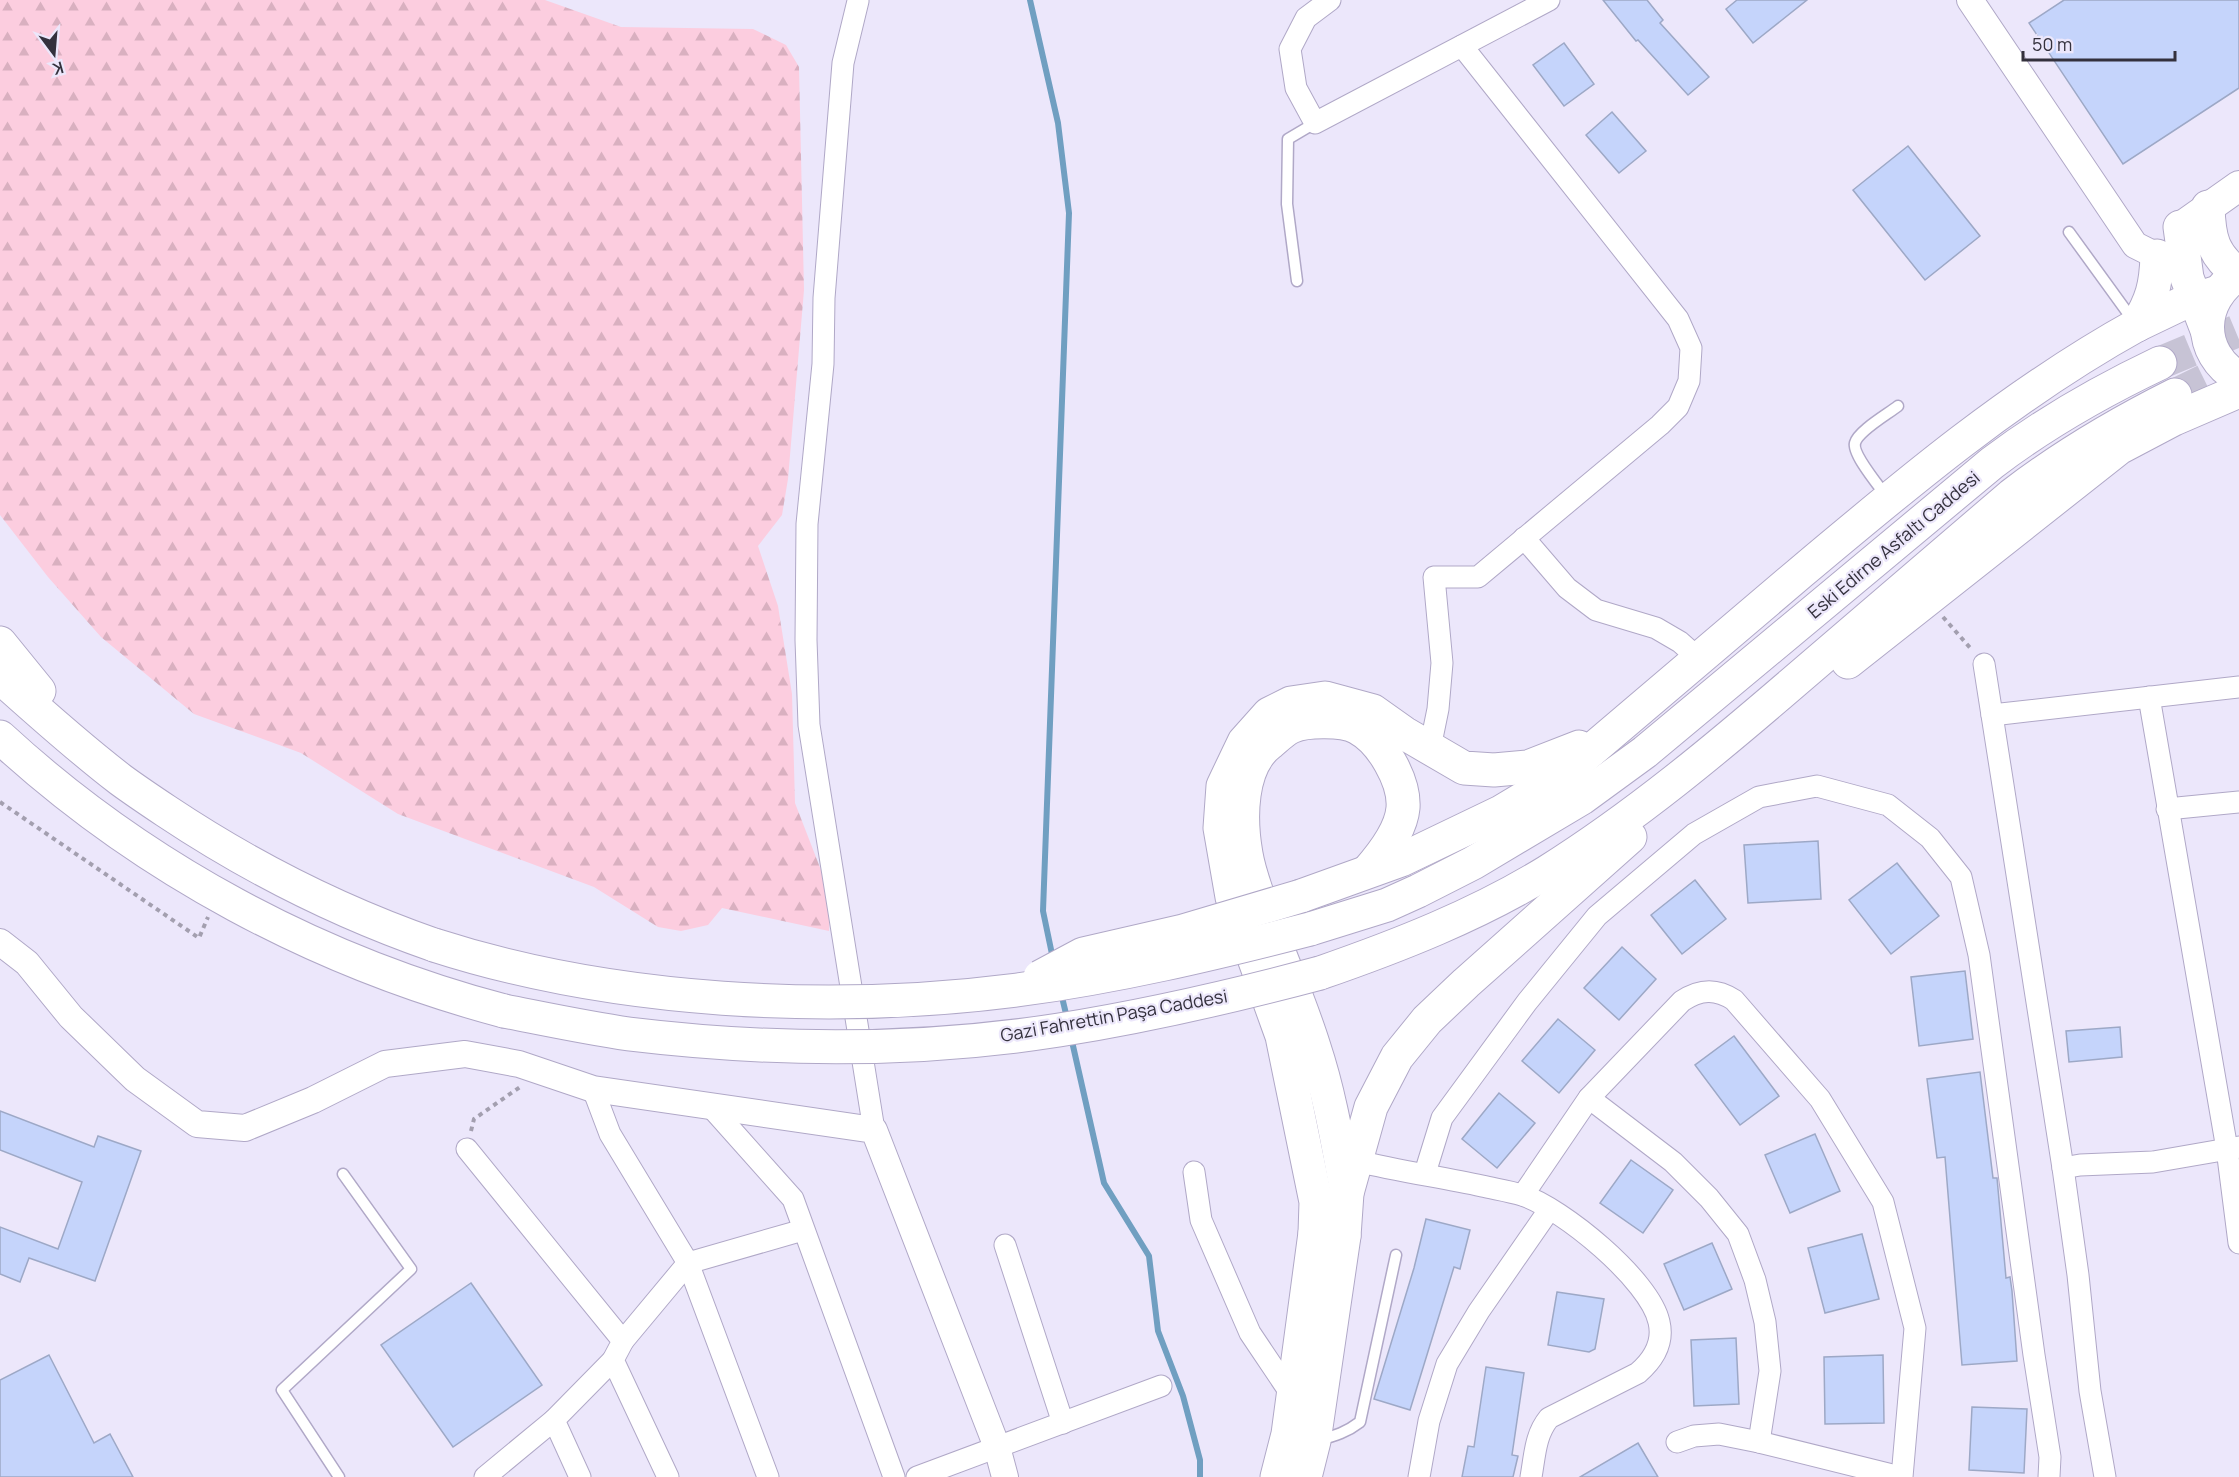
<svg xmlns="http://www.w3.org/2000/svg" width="2239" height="1477" font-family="Manrope,sans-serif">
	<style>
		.forest { fill: url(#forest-firs) }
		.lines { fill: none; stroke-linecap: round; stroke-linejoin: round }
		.stream { stroke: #709fc1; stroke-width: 6 }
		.building { fill: #c5d4fb; stroke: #9da8c6; stroke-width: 1.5 }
		.trunk-tunnel { stroke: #c7c3d5; stroke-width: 33; stroke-dasharray: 33 16; stroke-linecap: butt }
		.service-casing { stroke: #b0a8c7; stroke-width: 13 }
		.minor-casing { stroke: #b0a8c7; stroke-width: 23 }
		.tertiary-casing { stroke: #b0a8c7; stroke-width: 28 }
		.secondary-casing { stroke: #b0a8c7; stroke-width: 32 }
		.primary-casing { stroke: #b0a8c7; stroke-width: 35 }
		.trunk-casing { stroke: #b0a8c7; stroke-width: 35 }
		.path { stroke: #a39faf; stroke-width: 4; stroke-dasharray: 4.5 4.5; stroke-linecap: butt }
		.service { stroke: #fff; stroke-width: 10 }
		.minor { stroke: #fff; stroke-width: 21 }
		.tertiary { stroke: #fff; stroke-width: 26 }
		.secondary { stroke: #fff; stroke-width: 30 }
		.primary { stroke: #fff; stroke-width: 33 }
		.trunk { stroke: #fff; stroke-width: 33 }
		.trunk-bridge-casing { stroke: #b0a8c7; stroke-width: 35; stroke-linecap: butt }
		.trunk-bridge { stroke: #fff; stroke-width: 33 }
		.labels { text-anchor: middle; stroke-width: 4.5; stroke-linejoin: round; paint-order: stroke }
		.street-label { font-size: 18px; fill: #34313d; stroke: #ece7fb }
	</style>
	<defs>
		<pattern id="forest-firs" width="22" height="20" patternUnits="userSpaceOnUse" patternTransform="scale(1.5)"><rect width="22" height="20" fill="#fccddf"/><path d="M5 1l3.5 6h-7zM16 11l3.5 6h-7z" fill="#d9b0c0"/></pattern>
	</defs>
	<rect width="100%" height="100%" fill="#ece7fb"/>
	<path class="forest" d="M0,0H545L621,27L753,29L786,45L799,67L804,290L788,479L782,515L758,546L778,606L792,694L795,803L831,896L829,931L722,908L708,925L681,931L658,927L594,887L398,814L301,753L194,714L101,637L48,577L0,515Z"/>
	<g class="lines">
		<g class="stream">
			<path d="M1030,0L1058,123L1069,213L1043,911L1053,959"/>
			<path d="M1061,993L1067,1018"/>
			<path d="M1071,1037L1104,1183L1149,1256L1158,1331L1183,1396L1200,1460V1477"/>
		</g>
	</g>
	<g class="building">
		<path d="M1603,0H1647L1663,20L1660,23L1709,77L1688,95L1638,40L1636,41Z"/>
		<path d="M1737,0H1807L1753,43L1726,9Z"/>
		<path d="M2064,0H2239V88L2123,164L2029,23Z"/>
		<path d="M1564,43L1594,84L1564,106L1533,65Z"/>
		<path d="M1612,112L1646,151L1619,173L1586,135Z"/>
		<path d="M1908,146L1980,236L1925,280L1853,190Z"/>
		<path d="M1818,841L1821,899L1748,903L1744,845Z"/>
		<path d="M1897,863L1939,916L1891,954L1849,900Z"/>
		<path d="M1695,880L1726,919L1682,954L1651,915Z"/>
		<path d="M1622,947L1656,979L1619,1020L1584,988Z"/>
		<path d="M1965,971L1973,1039L1919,1046L1911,977Z"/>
		<path d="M1558,1019L1595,1050L1559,1093L1522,1061Z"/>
		<path d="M2120,1027L2122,1057L2069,1062L2066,1031Z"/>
		<path d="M1734,1036L1779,1096L1740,1125L1695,1065Z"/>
		<path d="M1980,1072L1993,1178H1997L1998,1189L2006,1278L2010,1277L2012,1291L2017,1361L1962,1365L1945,1157L1937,1158L1927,1079Z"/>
		<path d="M1499,1093L1535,1123L1497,1168L1462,1139Z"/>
		<path d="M0,1111L94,1147L98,1136L141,1151L95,1281L29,1258L20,1282L0,1274V1227L58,1249L82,1182L0,1150Z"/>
		<path d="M1815,1134L1840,1191L1790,1213L1765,1155Z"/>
		<path d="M1631,1160L1673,1190L1643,1233L1600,1203Z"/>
		<path d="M1426,1219L1470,1230L1460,1269L1454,1267L1410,1410L1374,1399L1414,1268Z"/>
		<path d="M1862,1234L1879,1299L1825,1313L1808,1248Z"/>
		<path d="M1712,1243L1732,1289L1684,1310L1664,1264Z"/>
		<path d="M471,1283L542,1385L453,1447L381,1345Z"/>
		<path d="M1557,1292L1604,1299L1595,1349L1589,1352L1548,1345Z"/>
		<path d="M1736,1338L1739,1404L1694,1406L1691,1340Z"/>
		<path d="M49,1355L94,1443L110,1434L133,1477H0V1380Z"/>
		<path d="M1883,1355L1884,1423L1825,1424L1824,1357Z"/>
		<path d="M1486,1367L1524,1373L1512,1455L1518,1456L1513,1477H1462L1468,1446L1474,1447Z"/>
		<path d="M1972,1407L2027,1409L2024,1473L1969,1470Z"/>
		<path d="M1638,1443L1658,1477H1580Z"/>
	</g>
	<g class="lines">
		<g class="trunk-tunnel">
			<path d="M2160,363L2239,330"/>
			<path d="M2175,395L2216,375L2239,368"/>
		</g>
		<g class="service-casing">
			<g id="service">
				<path d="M2069,232L2135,323"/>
				<path d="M1297,281L1287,204L1288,139L1315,123"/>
				<path d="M1886,496C1879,486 1852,454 1855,443C1858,431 1888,414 1898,406"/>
				<path d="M1319,1440C1335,1436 1347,1432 1360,1422L1396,1255"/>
				<path d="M339,1477L282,1390L411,1269L343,1174"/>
			</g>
		</g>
		<g class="minor-casing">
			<g id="minor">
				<path d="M1330,0L1306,18L1290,49L1296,88L1315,123L1549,0"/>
				<path d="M858,1L843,63L824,298L823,364L807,524L806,640L809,725L874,1130"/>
				<path d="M1524,538L1567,588L1596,610L1656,628L1680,642L1699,659"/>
				<path d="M1984,664L2063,1168L2078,1275L2090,1391L2105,1477"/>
				<path d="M2149,697L2227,1149L2239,1243"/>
				<path d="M1992,715L2239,687"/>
				<path d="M1430,748L1438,709L1442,663L1434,577H1478L1660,425L1678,407L1689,381L1691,348L1678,319L1462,46"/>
				<path d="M2167,809L2239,802"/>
				<path d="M593,1089L610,1134L688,1263L768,1477"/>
				<path d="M1589,1098L1673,1162L1709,1198L1738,1234L1755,1280L1765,1322L1770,1371L1759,1442"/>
				<path d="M711,1107L793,1199L894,1477"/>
				<path d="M467,1149L623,1341L613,1360L668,1477"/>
				<path d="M1357,1161C1398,1171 1440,1177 1482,1186C1495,1189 1509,1191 1522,1195C1562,1208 1650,1280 1659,1322C1664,1343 1653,1360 1638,1373L1549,1418C1535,1435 1535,1455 1531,1477"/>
				<path d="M2063,1168L2080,1165L2153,1162L2239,1147"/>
				<path d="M1194,1172L1201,1220L1250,1333L1293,1397"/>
				<path d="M1425,1173L1442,1118L1527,1002L1597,916L1694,834L1759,797L1817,786L1888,805L1930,838L1961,877L1979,955L2034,1355L2050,1457L2049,1477"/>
				<path d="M1523,1195L1589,1098L1682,1001C1700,989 1716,988 1734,1000L1820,1099L1883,1202L1915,1328L1902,1477"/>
				<path d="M1005,1245L1063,1423"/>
				<path d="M623,1341L688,1263L803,1230"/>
				<path d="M1677,1442L1694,1436L1719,1434L1759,1442L1900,1477"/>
				<path d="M485,1477L554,1420"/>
				<path d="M580,1477L554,1420L613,1360"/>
				<path d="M917,1477L1161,1386"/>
				<path d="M1419,1477L1429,1421L1447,1364L1479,1311L1549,1210"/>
			</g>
		</g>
		<g class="tertiary-casing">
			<g id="tertiary">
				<path d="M1970,0L2135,245L2157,256"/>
				<path d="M0,942L27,963L71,1017L135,1079L197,1124L245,1128L313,1100L385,1064L465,1054L519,1064L593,1089L874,1130L997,1447L1005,1477"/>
			</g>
		</g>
		<g class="secondary-casing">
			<path id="secondary" d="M2188,222L2239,186"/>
		</g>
		<g class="primary-casing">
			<g id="primary">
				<path d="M2208,207C2209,239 2213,255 2238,274"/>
				<path d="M2180,227L2187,278L2207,330"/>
				<path d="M2239,274C2198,300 2196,353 2239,378"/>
				<path d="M2137,325L2185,302L2215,293"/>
				<path d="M2137,325C2152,300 2156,286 2157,256"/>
				<path d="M1277,1477L1288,1434L1315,1233"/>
				<path d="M1305,1477L1314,1441L1344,1236"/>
			</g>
		</g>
		<g class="trunk-casing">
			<g id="trunk">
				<path d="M0,643L39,691"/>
				<path d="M1848,662L2119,448L2174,419L2239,391"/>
				<path d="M0,677C39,712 79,748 121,780C136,791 151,801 166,811C250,867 339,912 434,945"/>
				<path d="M0,737C142,868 318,962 504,1011"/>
				<path d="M1301,896L1401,860L1501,812L1561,776C1640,708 1720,641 1800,573C1907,483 2014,393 2137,325"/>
				<path d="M1310,929L1387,905L1418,891L1473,863L1582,798L1645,752L1992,463C2046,422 2099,392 2160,363"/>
				<path d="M1320,973C1398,946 1477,915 1547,872C1636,816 1716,749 1795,681C1867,619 1939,557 2012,495C2063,456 2117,424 2175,395"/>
				<path d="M1347,1193C1338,1145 1330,1095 1314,1047C1301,1005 1283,965 1268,923C1260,901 1250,878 1246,854C1240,820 1239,766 1270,743C1276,738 1284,730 1291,727C1306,720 1344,720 1358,728C1382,741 1405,781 1403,808C1401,831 1382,855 1368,871"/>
				<path d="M1315,1233L1316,1202L1282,1036L1232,897L1220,828L1223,786L1244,742L1269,714L1291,703L1325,698L1373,711L1404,733L1464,768L1494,770L1528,767L1579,747"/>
				<path d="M1344,1236L1347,1193L1371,1107L1397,1057L1427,1020L1466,983L1630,837"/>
			</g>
		</g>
		<g class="path">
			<path d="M1943,617L1972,650"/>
			<path d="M0,802L199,938L208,917"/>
			<path d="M471,1131L474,1119L520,1087"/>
		</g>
		<use href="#service" class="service"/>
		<use href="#minor" class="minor"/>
		<use href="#tertiary" class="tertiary"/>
		<use href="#secondary" class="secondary"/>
		<use href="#primary" class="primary"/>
		<use href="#trunk" class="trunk"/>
		<g class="trunk-bridge-casing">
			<g id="trunk-bridge">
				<path d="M434,945C614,1003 830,1014 1017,990C1116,977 1213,954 1310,929"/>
				<path d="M1040,977L1083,954L1183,931L1301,896"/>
				<path d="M504,1011C545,1019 587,1028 629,1034C770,1051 918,1052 1059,1030C1147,1016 1234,996 1320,973"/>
			</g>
		</g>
		<use href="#trunk-bridge" class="trunk-bridge"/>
	</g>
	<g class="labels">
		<g class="street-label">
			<text transform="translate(1894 545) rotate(-40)" y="6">Eski Edirne Asfaltı Caddesi</text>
			<text transform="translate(1114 1016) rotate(-10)" y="6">Gazi Fahrettin Paşa Caddesi</text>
		</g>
	</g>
	<g transform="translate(54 54) rotate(164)" stroke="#ece7fb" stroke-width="4.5" paint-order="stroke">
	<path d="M0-4.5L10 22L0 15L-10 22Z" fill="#34313d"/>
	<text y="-9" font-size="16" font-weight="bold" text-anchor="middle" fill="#34313d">K</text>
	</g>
	<path d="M2023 51v9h152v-9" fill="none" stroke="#34313d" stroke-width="3"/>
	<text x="2032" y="51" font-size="18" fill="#34313d" stroke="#ece7fb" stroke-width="4.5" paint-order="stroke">50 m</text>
</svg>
